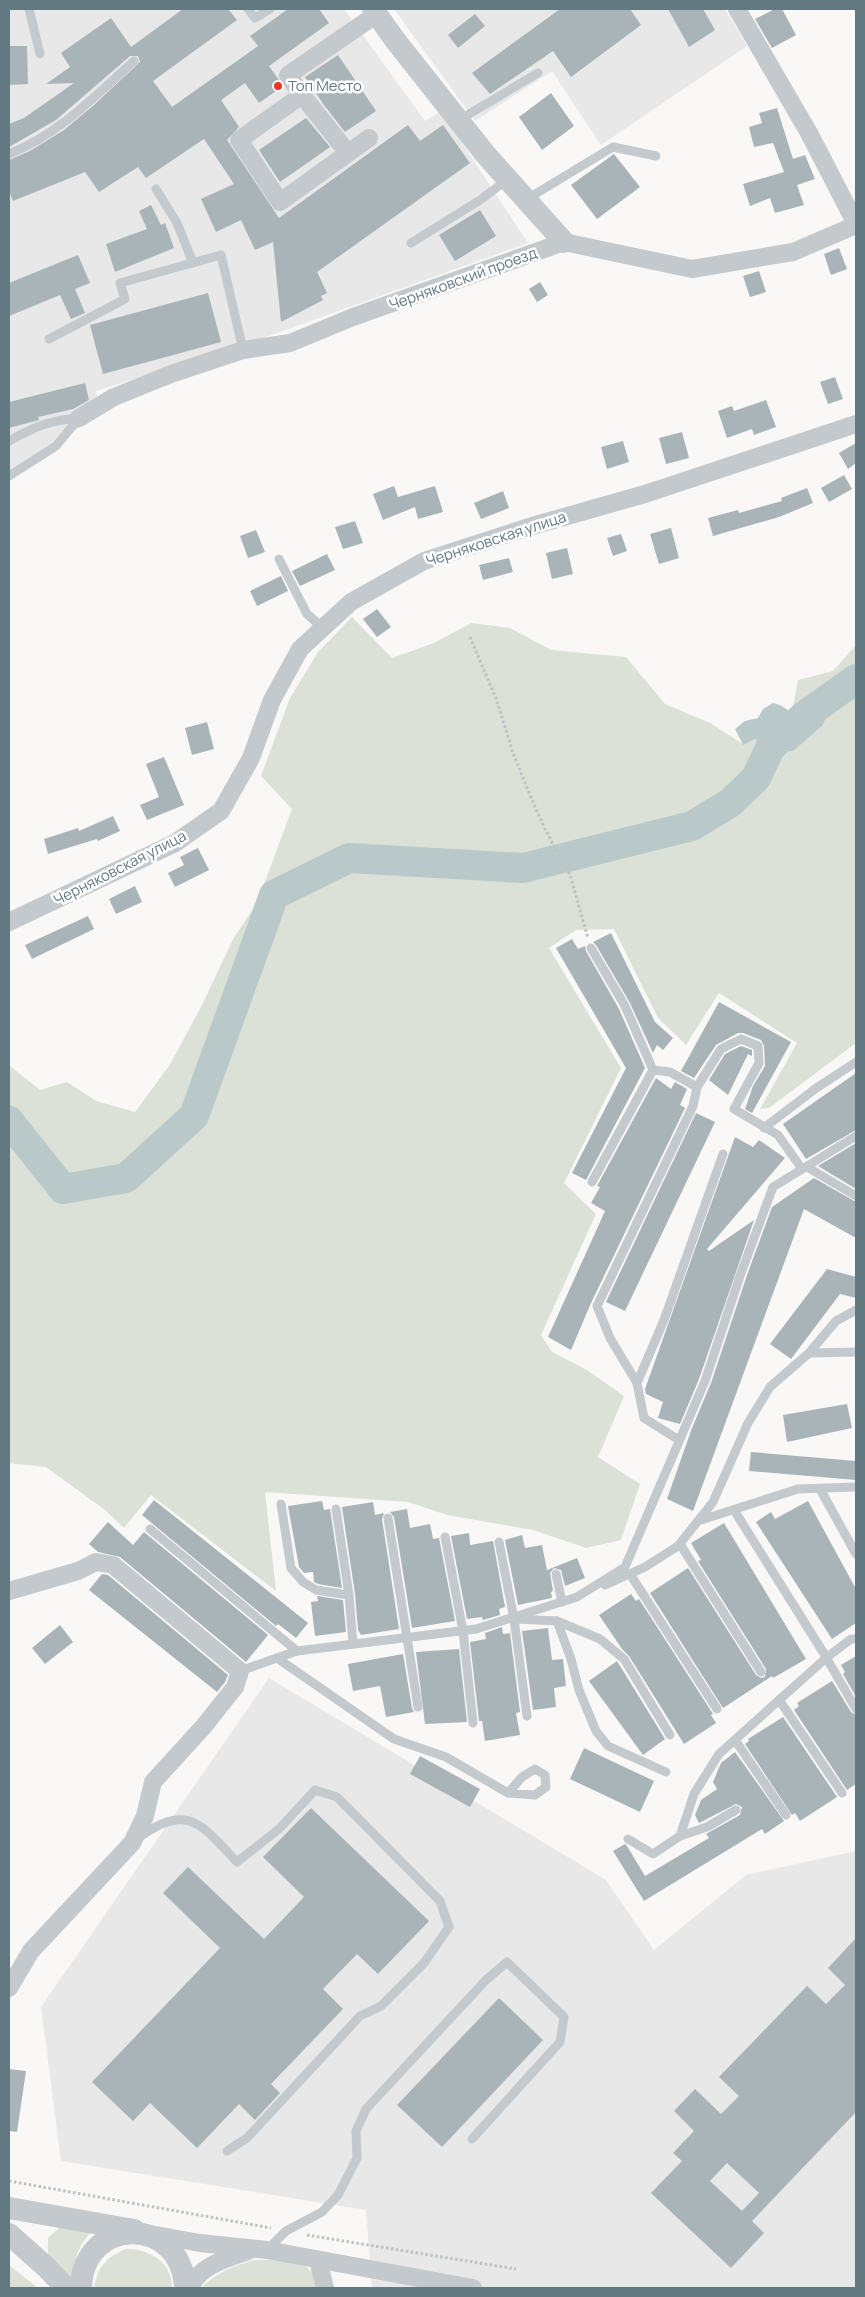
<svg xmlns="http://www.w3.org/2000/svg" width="865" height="2297" font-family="Manrope,sans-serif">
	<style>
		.built { fill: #e7e8e7 }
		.green { fill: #dbe1d7 }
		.water { fill: #b9c9ca }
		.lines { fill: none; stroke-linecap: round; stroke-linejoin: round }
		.river { stroke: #b9c9ca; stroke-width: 30 }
		.building { fill: #a8b4b8; fill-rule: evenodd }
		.path { stroke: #bdc1c3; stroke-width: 3; stroke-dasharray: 2.5 2.5; stroke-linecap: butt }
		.service { stroke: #c3c9cc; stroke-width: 9 }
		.minor { stroke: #c3c9cc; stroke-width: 18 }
		.tertiary { stroke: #c3c9cc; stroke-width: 22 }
		.poi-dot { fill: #eb3724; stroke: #fff; stroke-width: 2 }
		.labels { text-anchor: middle; stroke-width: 5; stroke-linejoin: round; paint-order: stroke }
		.poi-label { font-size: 15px; fill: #627982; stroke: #fff; text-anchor: start }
		.street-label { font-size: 15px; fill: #627982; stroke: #fff }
	</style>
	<rect width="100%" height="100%" fill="#f9f8f6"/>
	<g class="built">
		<path d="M9,9H344L425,121L441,111L528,243L272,335L96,391L100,415L9,472Z"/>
		<path d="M394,9H725L747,46L601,145L552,71L475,121Z"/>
		<path d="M269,1678L606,1880L654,1950L746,1875L856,1851V2288H372L366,2210L61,2161L41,2007Z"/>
	</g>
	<g class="green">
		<path d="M352,617L392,658L434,643L471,623L510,628L551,650L626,657L665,704L710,723L743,744L755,739C768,750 777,751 793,751L801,725L792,712L798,680L833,671L856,645V1043L769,1108L760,1109L797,1043L719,993L686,1045L658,1018L614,929L576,930L549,948L621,1068L564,1183L596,1214L541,1335L552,1352L587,1370L624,1396L598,1457L640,1484L621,1540L586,1548L533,1530L447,1515L408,1502L265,1492L276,1591L151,1495L124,1528L105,1510L46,1467L9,1463V1065L40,1090L67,1082L96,1101L135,1112L169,1066L201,1007L233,939L257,903L292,809L261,776L290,698L318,652Z"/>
		<path d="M59,2228L93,2230C77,2246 73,2261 75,2284L48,2256V2238Z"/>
		<path d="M126,2249C150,2249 172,2262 172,2288H94C97,2267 107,2257 126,2249Z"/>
		<path d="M255,2260C268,2260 301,2259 310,2270C315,2275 316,2281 317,2288H201C216,2273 235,2265 255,2260Z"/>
		<path d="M9,2265L38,2288H9Z"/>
	</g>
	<path class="water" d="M821,699L831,702L823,725L793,751H776L764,747L755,739L743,745L735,729L745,721L758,718L763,709L773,703C787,706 792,714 801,725L809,712Z"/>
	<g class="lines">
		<path class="river" d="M9,1121L63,1189L126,1178L194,1116L274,895L349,858L523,868L692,826L730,803L756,778L770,748L804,716L856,679"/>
	</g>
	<g class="building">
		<path d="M183,9H228L237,20L153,81L172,107L258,46L250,36L288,9H319L329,23L269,66L283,86L259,103L245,83L221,100L239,127L227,140L279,218L408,125L420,141L443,125L470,163L317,272L327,293L321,296L323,300L281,322L273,242L255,250L241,220L216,232L201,199L234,184L204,139L146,178L138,167L99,192L85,172L13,201L9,191V160L30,151L64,130L94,105L140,62L138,56H130L56,120L9,147V124L24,118L74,83L46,84L70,67L61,53L111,18L131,47Z"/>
		<path d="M560,9H630L641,25L571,77L553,51L490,94L472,73Z"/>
		<path d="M668,9H703L715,30L689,47Z"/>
		<path d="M775,9H782L796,35L772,48L755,19Z"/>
		<path d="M475,14L485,26L458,48L448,35Z"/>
		<path d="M9,46H27L28,84L9,85Z"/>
		<path d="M338,55L376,111L345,132L324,105L305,77Z"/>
		<path d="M551,93L574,126L542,150L519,117Z"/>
		<path d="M777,108L793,159L805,155L815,179L797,185L804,205L775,213L770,198L750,206L743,184L784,172L773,143L754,147L749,127L762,123L759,113Z"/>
		<path d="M306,118L330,147L280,182L259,150Z"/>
		<path d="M614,154L640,187L597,219L571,185Z"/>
		<path d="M151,205L161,225L165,223L174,248L115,272L106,244L147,229L139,211Z"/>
		<path d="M480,210L496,236L455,261L439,235Z"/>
		<path d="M839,248L847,269L831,275L824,254Z"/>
		<path d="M78,255L90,283L75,289L85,313L71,319L60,295L9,316V283Z"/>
		<path d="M759,271L766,292L750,297L743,276Z"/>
		<path d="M540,282L548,295L537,302L529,289Z"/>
		<path d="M208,293L221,342L103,374L90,325Z"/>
		<path d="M835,377L843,399L828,404L820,382Z"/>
		<path d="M85,383L89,400L73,409L38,417L39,420L9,428V402Z"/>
		<path d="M766,400L776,427L754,435L752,429L727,438L718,411L732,406L734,411Z"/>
		<path d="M682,432L689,458L666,464L659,438Z"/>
		<path d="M623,441L629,462L607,469L601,447Z"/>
		<path d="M856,443V463L848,469L839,453Z"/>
		<path d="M844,475L852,489L829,502L821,488Z"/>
		<path d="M394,486L398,497L435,486L443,512L418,519L415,507L383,520L373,494Z"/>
		<path d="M807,488L813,503L779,517L713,536L708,518L738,510L739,513L782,501L781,498Z"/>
		<path d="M503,491L509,508L481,519L474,503Z"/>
		<path d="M355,521L363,543L343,549L335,527Z"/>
		<path d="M671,528L679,558L659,564L650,534Z"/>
		<path d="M256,530L265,552L248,558L240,536Z"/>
		<path d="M621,534L627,551L613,556L607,538Z"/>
		<path d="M567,548L573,574L552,579L546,553Z"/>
		<path d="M327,554L335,570L300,586L292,571Z"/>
		<path d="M509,558L513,572L483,580L479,565Z"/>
		<path d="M281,576L288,591L257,606L250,591Z"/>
		<path d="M377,609L391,627L377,637L363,619Z"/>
		<path d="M207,722L214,749L192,755L185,728Z"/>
		<path d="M164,757L184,805L147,820L140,805L159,797L146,764Z"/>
		<path d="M113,816L120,831L98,841L97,839L48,854L44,839L78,828L79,831Z"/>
		<path d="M198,848L209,870L175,887L168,873L184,865L180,857Z"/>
		<path d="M135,886L142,902L116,914L109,899Z"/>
		<path d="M88,916L94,929L32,959L25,945Z"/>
		<path d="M611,933L655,1022L673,1038L663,1050L657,1045L653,1053L630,1003L596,945L593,942Z"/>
		<path d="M572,939L578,949L585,946L586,951L619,1009L645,1068L586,1180L572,1173L626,1068L556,948Z"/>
		<path d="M719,1002L791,1042L752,1113L745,1109L753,1086L765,1066L764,1046L761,1040L743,1033H738L716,1045L694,1078L681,1071Z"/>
		<path d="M741,1046L752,1050V1056L748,1054L728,1095L709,1080L725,1054Z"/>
		<path d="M856,1073V1130L806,1159L783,1124Z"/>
		<path d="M656,1078L671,1089L675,1082L687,1089L680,1105L685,1108L591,1303L571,1350L548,1337L605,1211L591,1203L600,1187L597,1186Z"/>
		<path d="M696,1113L715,1122L625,1311L606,1302Z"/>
		<path d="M735,1137L753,1147L759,1140L785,1158L707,1249L709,1251L754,1220L699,1379L680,1424L658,1418L663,1402L646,1394L645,1389Z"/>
		<path d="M856,1143V1189L818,1166Z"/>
		<path d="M814,1178L856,1202V1238L804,1209L693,1511L667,1499L692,1428L711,1383L747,1275L772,1207Z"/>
		<path d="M827,1269L856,1277V1298L840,1294L791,1359L770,1344Z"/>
		<path d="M847,1404L852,1428L787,1442L783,1415Z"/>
		<path d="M751,1452L856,1461V1480L749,1471Z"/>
		<path d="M154,1500L308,1623L296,1638L278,1624L276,1626L142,1515Z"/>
		<path d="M322,1501L324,1510L330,1509L342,1588L318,1584L314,1582L313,1572L304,1573L299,1567L288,1506Z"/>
		<path d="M808,1501L856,1589V1623L832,1639L756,1522L771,1512L775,1519Z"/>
		<path d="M373,1502L375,1515L384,1513L382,1519L399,1629L361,1635L358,1630L355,1594L342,1507Z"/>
		<path d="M407,1509L410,1528L430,1524L433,1539L439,1538L455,1621L412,1628L394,1517L390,1512Z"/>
		<path d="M108,1522L133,1545L144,1532L268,1635L246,1662L120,1557L98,1552L89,1544Z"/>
		<path d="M724,1523L806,1659L773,1678L772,1676L723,1708L650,1593L688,1568L756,1675L761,1678L765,1677L766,1669L698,1561L701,1560L691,1543Z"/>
		<path d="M469,1533L470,1545L493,1541L505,1607L499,1609L500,1615L483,1620L482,1617L467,1619L451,1536Z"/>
		<path d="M522,1535L525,1548L542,1545L547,1570L577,1558L585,1578L565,1586L561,1570L554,1568L550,1573L553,1591L551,1592L552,1598L518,1605L505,1540Z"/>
		<path d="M102,1574L108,1575L228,1675L225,1682L217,1692L89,1590Z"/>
		<path d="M631,1594L636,1601L639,1599L713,1714L711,1715L716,1723L684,1744L629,1656L622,1649L599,1615Z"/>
		<path d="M317,1596L343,1600L346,1632L315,1636L311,1602L318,1601Z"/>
		<path d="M60,1625L73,1642L45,1664L32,1648Z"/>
		<path d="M502,1627L503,1634L510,1633L520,1712L516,1713L520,1735L485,1741L482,1721H479L470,1642L486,1639L485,1633Z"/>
		<path d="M548,1628L552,1660L563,1659L566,1686L554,1688L556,1707L533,1710L522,1631Z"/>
		<path d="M459,1649L467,1722L425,1724L416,1652Z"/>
		<path d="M403,1654L412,1708L414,1712L386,1717L380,1686L353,1691L348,1664Z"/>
		<path d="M856,1656V1697L843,1674L845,1672L841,1665Z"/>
		<path d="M617,1661L665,1739L643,1755L589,1681Z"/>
		<path d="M832,1681L851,1712L856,1715V1784L847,1790L794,1710L799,1706L797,1703Z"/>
		<path d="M783,1717L837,1797L800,1821L795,1813L792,1815L745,1744L749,1741L748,1739Z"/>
		<path d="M584,1748L654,1781L640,1812L570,1779Z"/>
		<path d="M735,1752L784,1821L765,1834L762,1829L644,1901L613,1851L625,1844L627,1846L645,1876L709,1838L706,1834L740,1815L742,1807L736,1804L699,1823L695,1815L701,1800L717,1789L713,1782L721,1763Z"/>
		<path d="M420,1756L480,1789L470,1807L410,1774Z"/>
		<path d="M311,1808L429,1921L378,1974L357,1954L323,1989L343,2009L271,2084L280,2093L255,2120L239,2104L197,2148L150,2103L133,2121L92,2082L220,1948L163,1893L188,1867L264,1939L304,1897L263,1857Z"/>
		<path d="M856,1938V2112L752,2221L764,2233L731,2268L651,2193L682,2161L673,2153L694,2131L674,2111L695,2089L721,2114L739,2096L719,2077L807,1986L826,2004L845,1985L828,1968ZM727,2163L759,2193L742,2211L710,2181Z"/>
		<path d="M499,1998L543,2040L442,2147L397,2105Z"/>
		<path d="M9,2069L26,2071L17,2132L9,2131Z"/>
	</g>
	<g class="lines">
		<g class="path">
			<path d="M470,637L497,701L513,753L532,800L545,829L570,875L588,938"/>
			<path d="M9,2181L271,2228"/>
			<path d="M307,2235L516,2269"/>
		</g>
		<g class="service">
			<path d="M29,9L40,54"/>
			<path d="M248,9L255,18L270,9"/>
			<path d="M459,120L538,73"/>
			<path d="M9,154C58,135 95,96 134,61"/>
			<path d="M156,189L177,223L193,263"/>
			<path d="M527,199L613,147L656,156"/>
			<path d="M411,243L480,200L508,179"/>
			<path d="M49,339L125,299L120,283L221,255L243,350"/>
			<path d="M9,441C34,427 50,420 79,418"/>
			<path d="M9,476L56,446L79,418"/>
			<path d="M279,559L307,614L323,628"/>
			<path d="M591,948L625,1006L653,1070"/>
			<path d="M697,1087L721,1049L741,1039L758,1046L759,1063L734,1109L778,1135L802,1169"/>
			<path d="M764,1128L815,1089L856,1062"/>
			<path d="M807,1167L856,1196"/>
			<path d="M592,1182L653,1070L670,1072L697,1087L693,1106L597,1306L610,1338L637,1383"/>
			<path d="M809,1353L856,1352"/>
			<path d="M679,1440L644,1418L637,1383L664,1320L723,1154"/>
			<path d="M820,1489L856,1554"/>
			<path d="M281,1504L291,1568L303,1582L316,1590L349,1595L353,1644"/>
			<path d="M336,1509L349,1595"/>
			<path d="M734,1510L823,1652L856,1709"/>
			<path d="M388,1518L418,1707"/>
			<path d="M698,1521L798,1489L856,1487"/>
			<path d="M150,1529L297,1651"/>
			<path d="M445,1537L463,1631L473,1723"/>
			<path d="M499,1542L514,1619L527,1716"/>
			<path d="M680,1544L761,1672"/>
			<path d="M556,1574L562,1602"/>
			<path d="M630,1574L717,1709"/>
			<path d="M605,1585L645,1567L678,1546L713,1502L748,1423L770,1387L809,1353L836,1321L856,1310"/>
			<path d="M517,1619L557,1621L571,1659L579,1690L596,1731L608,1746L666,1772"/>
			<path d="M557,1621L600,1639L624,1659L670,1735"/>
			<path d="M277,1658L394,1739L446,1757L508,1793L535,1795L546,1787L545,1775L535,1769L522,1777L508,1793"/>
			<path d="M240,1671L297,1651L476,1629L577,1597L625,1567L705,1381L741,1273L773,1187L856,1136"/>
			<path d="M780,1701L842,1793"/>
			<path d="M735,1740L786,1815"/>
			<path d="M680,1836L707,1827L736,1810"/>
			<path d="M138,1838C188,1802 201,1824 237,1862L279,1829L315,1790L337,1797L440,1901L449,1927L424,1963L381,2006L360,2016L247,2138L227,2151"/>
			<path d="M628,1839L653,1854L680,1836L694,1794L719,1754L826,1658L851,1639H856"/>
			<path d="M267,2250L286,2231L322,2212L338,2195L357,2158L356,2131L366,2109L486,1980L507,1962L564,2017L560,2042L472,2139"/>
		</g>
		<g class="minor">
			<path d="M737,9L809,133L856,224"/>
			<path d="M302,95L348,153"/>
			<path d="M369,138L280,202L239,140L302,95L288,75L377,14"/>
			<path d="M79,418L114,397L171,374L243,350L290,343L353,317L564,242L692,269L793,252L856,225"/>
			<path d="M9,922L175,843L221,811L251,758L272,700L300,649L351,602L424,561L532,526L645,494L856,424"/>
			<path d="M9,1591L78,1571L96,1562L113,1565L240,1671L235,1687L204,1726L153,1782L145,1816L132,1843L31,1951L9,1988"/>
			<path d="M150,2234L200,2243L267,2250L473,2288"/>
			<path d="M318,2260L325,2288"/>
			<path d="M190,2288C200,2265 226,2259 248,2251"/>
		</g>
		<g class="tertiary">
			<path d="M373,9L395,40L486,155L564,242"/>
			<path d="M9,2208L134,2230"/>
			<path d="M9,2234L46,2267L66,2288"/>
			<path d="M81,2288C83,2215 182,2215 185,2288"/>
		</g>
	</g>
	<circle class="poi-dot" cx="278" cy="86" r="5"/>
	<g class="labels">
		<g class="poi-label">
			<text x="288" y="91">Топ Место</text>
		</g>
		<g class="street-label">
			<text transform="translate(463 279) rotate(-20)" y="5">Черняковский проезд</text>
			<text transform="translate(496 539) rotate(-18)" y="5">Черняковская улица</text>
			<text transform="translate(120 868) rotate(-27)" y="5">Черняковская улица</text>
		</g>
	</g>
	<rect width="865" height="2297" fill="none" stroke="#627982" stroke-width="20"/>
</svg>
